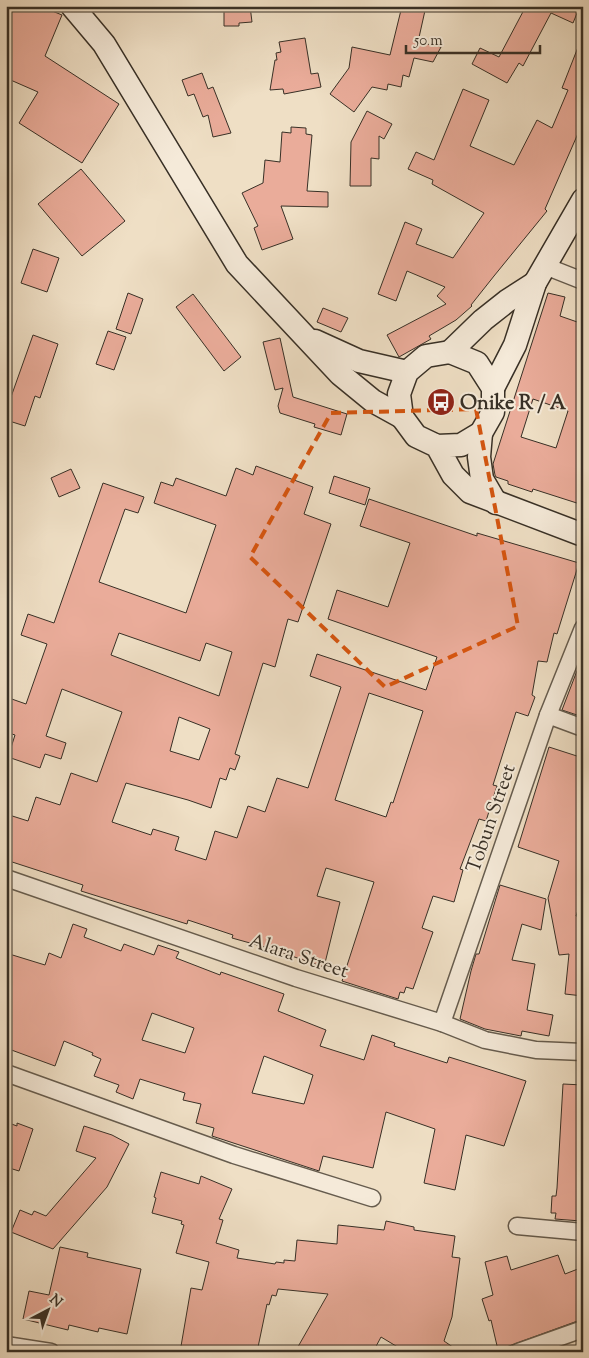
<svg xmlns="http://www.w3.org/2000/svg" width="589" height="1358" font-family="'Sorts Mill Goudy',serif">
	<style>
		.building { fill: #eaac9a; stroke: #383026; fill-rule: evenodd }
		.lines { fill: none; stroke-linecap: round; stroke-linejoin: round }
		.street-casing { stroke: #665c4e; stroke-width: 19 }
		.secondary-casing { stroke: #383026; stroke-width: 25 }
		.street { stroke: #f5ead9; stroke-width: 16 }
		.secondary { stroke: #f5ead9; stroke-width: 22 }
		.marked { fill: none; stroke: #d6550f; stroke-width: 4; stroke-dasharray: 10 6; stroke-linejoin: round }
		.labels { text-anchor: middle; stroke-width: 4; stroke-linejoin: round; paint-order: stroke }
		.poi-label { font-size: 20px; font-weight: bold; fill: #383026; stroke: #f5ead9; text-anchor: start }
		.street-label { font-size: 20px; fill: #383026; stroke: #f5ead9 }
	</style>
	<rect width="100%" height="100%" fill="#efdfc5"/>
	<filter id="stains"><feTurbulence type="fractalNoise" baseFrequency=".004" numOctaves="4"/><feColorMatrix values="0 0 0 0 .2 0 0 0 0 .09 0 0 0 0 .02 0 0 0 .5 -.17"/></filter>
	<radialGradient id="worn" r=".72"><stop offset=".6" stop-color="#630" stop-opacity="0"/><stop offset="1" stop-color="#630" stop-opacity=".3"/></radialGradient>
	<g class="building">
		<path d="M12,6H40L62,15L45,56L119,104L82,163L19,123L38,92L6,78V20Z"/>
		<path d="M224,6H250L252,22L239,23V26H224Z"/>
		<path d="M402,6H426L418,42L441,47L433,62L414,58L409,77L403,75L401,87L388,84L387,90L372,87L354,112L330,94L349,68L352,47L390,55Z"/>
		<path d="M526,6H580L573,23L551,13L523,66L519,63L507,83L472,64L480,48L499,57Z"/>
		<path d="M582,37L583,122L545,209L547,211L494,276L471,305L472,306L456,320L429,336L431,339L399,357L387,335L446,304L437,296L445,287L407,271L396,301L378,294L405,222L422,229L416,244L453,258L484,213L432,184L433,180L408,169L416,152L434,160L463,89L489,100L470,146L514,165L537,120L552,128L568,90L562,88Z"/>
		<path d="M305,38L311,74L318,73L321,87L284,94L283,89L270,90L275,60H277L276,53L281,52L279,42Z"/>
		<path d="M202,73L208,89L213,87L231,133L213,137L208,115L203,117L194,94L188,96L182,80Z"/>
		<path d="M367,111L392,124L384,139L379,136V159L371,158V186H350L351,142Z"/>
		<path d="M291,127L306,128V134L312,135L307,191L328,192V207L281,206L293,239L262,250L254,228L258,226L242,193L263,183L265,160L280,162L282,132L291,133Z"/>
		<path d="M81,169L125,221L82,256L38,204Z"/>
		<path d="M33,249L59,258L47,292L21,283Z"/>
		<path d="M128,293L143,299L131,334L116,329Z"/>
		<path d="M548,293L565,297L560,316L583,324V505L533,489L532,492L508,484V481L496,477L495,475L493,464ZM533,399L568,411L556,448L521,437Z"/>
		<path d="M193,294L241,357L224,371L176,307Z"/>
		<path d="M323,308L348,318L341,332L317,322Z"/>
		<path d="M108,331L126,337L114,370L96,364Z"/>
		<path d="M33,335L58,344L40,398L35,396L25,426L6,420V411Z"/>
		<path d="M280,338L293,397L347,414L341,435L314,427L315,424L280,413L278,406L283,388L275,390L263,342Z"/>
		<path d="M256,466L313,487L304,514L331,524L298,622L288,619L275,667L263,663L235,754L240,756L235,770L230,768L226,780L220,778L211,808L188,800L126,783L112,822L151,835L153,829L179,837L175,850L206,860L215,831L237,838L248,806L265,812L277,778L308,788L341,687L310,676L317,654L426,690L437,657L328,619L337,590L388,607L410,543L360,526L369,499L477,536V533L579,563L557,634L554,633L547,662L538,661L532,695L535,697L528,716L516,712L493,785L497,786L486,821L479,819L460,869L463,870L454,902L433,896L422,928L433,932L427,949L413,989L406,987L404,993L400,992L398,999L342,981L374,882L326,868L317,896L340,902L324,967L268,948L232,938L233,935L188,920L187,924L81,891L83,885L6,860V814L28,821L36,797L60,805L71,773L97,782L122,712L62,689L46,736L66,743L61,759L45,754L40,768L8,757L15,735L6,732V697L26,704L47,644L21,635L28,614L54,623L103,483L144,497L138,513L125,509L99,582L186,613L216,525L154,503L161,482L173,486L176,478L226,496L236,468L253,475ZM119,633L200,661L206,643L232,652L219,696L111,655ZM369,693L423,711L393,803L391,802L386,817L335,800ZM179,717L210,729L199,760L170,751Z"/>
		<path d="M71,469L80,488L59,497L51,478Z"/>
		<path d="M334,476L370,488L365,505L329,493Z"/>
		<path d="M583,655V717L562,710Z"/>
		<path d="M549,747L583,758V895L576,916H583V996L565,994L569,954L559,955L548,898L559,861L518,847Z"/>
		<path d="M500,885L546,899L541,930L522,924L512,960L535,964L527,1010L553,1015L549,1036L522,1031L521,1036L485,1029L460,1019L471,971L476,954H479Z"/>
		<path d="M73,924L87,929L84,937L121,951L124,944L154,955L158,945L179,952L176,958L220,975L221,972L284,994L278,1011L326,1030L320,1046L364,1060L372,1035L395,1043L394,1046L447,1063L449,1057L526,1081L504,1146L466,1135L455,1190L424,1183L435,1129L386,1112L373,1168L323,1156L319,1171L212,1136L214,1128L196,1123L201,1104L183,1100L185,1093L140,1079L133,1099L116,1092L119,1085L94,1076L101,1059L92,1055L93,1053L64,1041L55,1066L6,1048V953L45,965L49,953L61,958ZM152,1013L194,1028L185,1053L142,1040ZM264,1056L313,1075L304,1104L252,1093Z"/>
		<path d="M563,1084L583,1085V1190L581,1221L555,1219L556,1213H551L552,1196H556L557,1188Z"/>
		<path d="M6,1122L17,1126V1123L33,1129L19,1171L6,1167Z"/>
		<path d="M84,1126L112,1135L129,1144L107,1187L53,1249L11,1232L20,1210L32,1215L34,1211L46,1216L96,1158L76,1151Z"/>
		<path d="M161,1172L199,1184L201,1176L232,1189L219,1219L223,1220L216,1243L239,1250L237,1258L275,1264L276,1262L284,1263V1260L295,1261L297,1240L337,1244L338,1225L384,1230L386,1221L414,1227V1230L455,1236L452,1257L460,1258L452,1317L444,1341L460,1352H406L381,1337L373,1352H295L328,1294L278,1289L276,1296L272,1295L269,1305L267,1304L257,1352H180L191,1288L202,1290L209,1262L176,1253L184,1225L181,1224L182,1221L152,1213L156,1198L154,1197Z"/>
		<path d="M60,1247L88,1253L87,1257L141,1269L127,1334L99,1328L98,1332L69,1325L68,1330L23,1319L29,1291L49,1295Z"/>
		<path d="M558,1255L565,1274L583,1267V1319L498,1350L491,1320L489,1321L482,1299L493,1295L485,1262L507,1256L511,1270Z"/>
	</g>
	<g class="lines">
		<g class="street-casing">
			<g id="street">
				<path d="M545,266L583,281"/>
				<path d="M548,715L583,728"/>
				<path d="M6,878L296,978L442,1023L485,1040L536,1050L583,1052"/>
				<path d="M442,1023L548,715L583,628"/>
				<path d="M6,1073L234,1155L372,1198"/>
				<path d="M517,1226L583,1232"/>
				<path d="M6,1345L51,1352"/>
				<path d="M518,1352L583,1329"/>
			</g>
		</g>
		<g class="secondary-casing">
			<g id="secondary">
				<path d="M72,6L104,44L237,264L340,374L373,401L402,417"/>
				<path d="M315,341L359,361L407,372"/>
				<path d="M450,352L483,320L507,301L535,283"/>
				<path d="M493,388L515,345L535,283L583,200"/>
				<path d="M481,433L479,457L482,479L496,503"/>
				<path d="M437,446L461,445L481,433L493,412V388L477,363L450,352L426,356L407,372L399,394L402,417L416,436L437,446L453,475L470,492L583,535"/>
			</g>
		</g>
		<use href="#street" class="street"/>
		<use href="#secondary" class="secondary"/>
	</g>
	<path class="marked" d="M476,409L518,626L385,687L250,557L331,413Z"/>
	<defs>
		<g id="bus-disc" transform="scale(1.4375)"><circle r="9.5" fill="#8f2418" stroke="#f5ead9"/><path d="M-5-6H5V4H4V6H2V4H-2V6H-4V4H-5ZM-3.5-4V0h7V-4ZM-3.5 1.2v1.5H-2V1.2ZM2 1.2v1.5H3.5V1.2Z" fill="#fff"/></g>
	</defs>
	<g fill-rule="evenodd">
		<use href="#bus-disc" x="441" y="402"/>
	</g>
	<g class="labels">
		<g class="poi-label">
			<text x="460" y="409">Onike R / A</text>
		</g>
		<g class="street-label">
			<text transform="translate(490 818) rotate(-71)" y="7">Tobun Street</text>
			<text transform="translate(299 955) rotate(18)" y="7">Alara Street</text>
		</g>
	</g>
	<rect width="589" height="1358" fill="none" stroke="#efdfc5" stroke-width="25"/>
	<rect x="8" y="8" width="574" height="1343" fill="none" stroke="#383026" stroke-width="2.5"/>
	<rect x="12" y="12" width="564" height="1333" fill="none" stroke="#383026"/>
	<g transform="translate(48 1310) rotate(41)" stroke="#f5ead9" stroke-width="4" paint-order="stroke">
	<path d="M0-4L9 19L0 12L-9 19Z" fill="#383026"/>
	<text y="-8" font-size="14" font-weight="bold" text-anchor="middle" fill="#383026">N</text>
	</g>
	<path d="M406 45v8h134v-8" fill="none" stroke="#383026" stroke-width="2.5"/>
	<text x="414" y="45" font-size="15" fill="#383026" stroke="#f5ead9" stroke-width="4" paint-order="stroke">50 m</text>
	<rect width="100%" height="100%" filter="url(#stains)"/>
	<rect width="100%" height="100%" fill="url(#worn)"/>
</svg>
